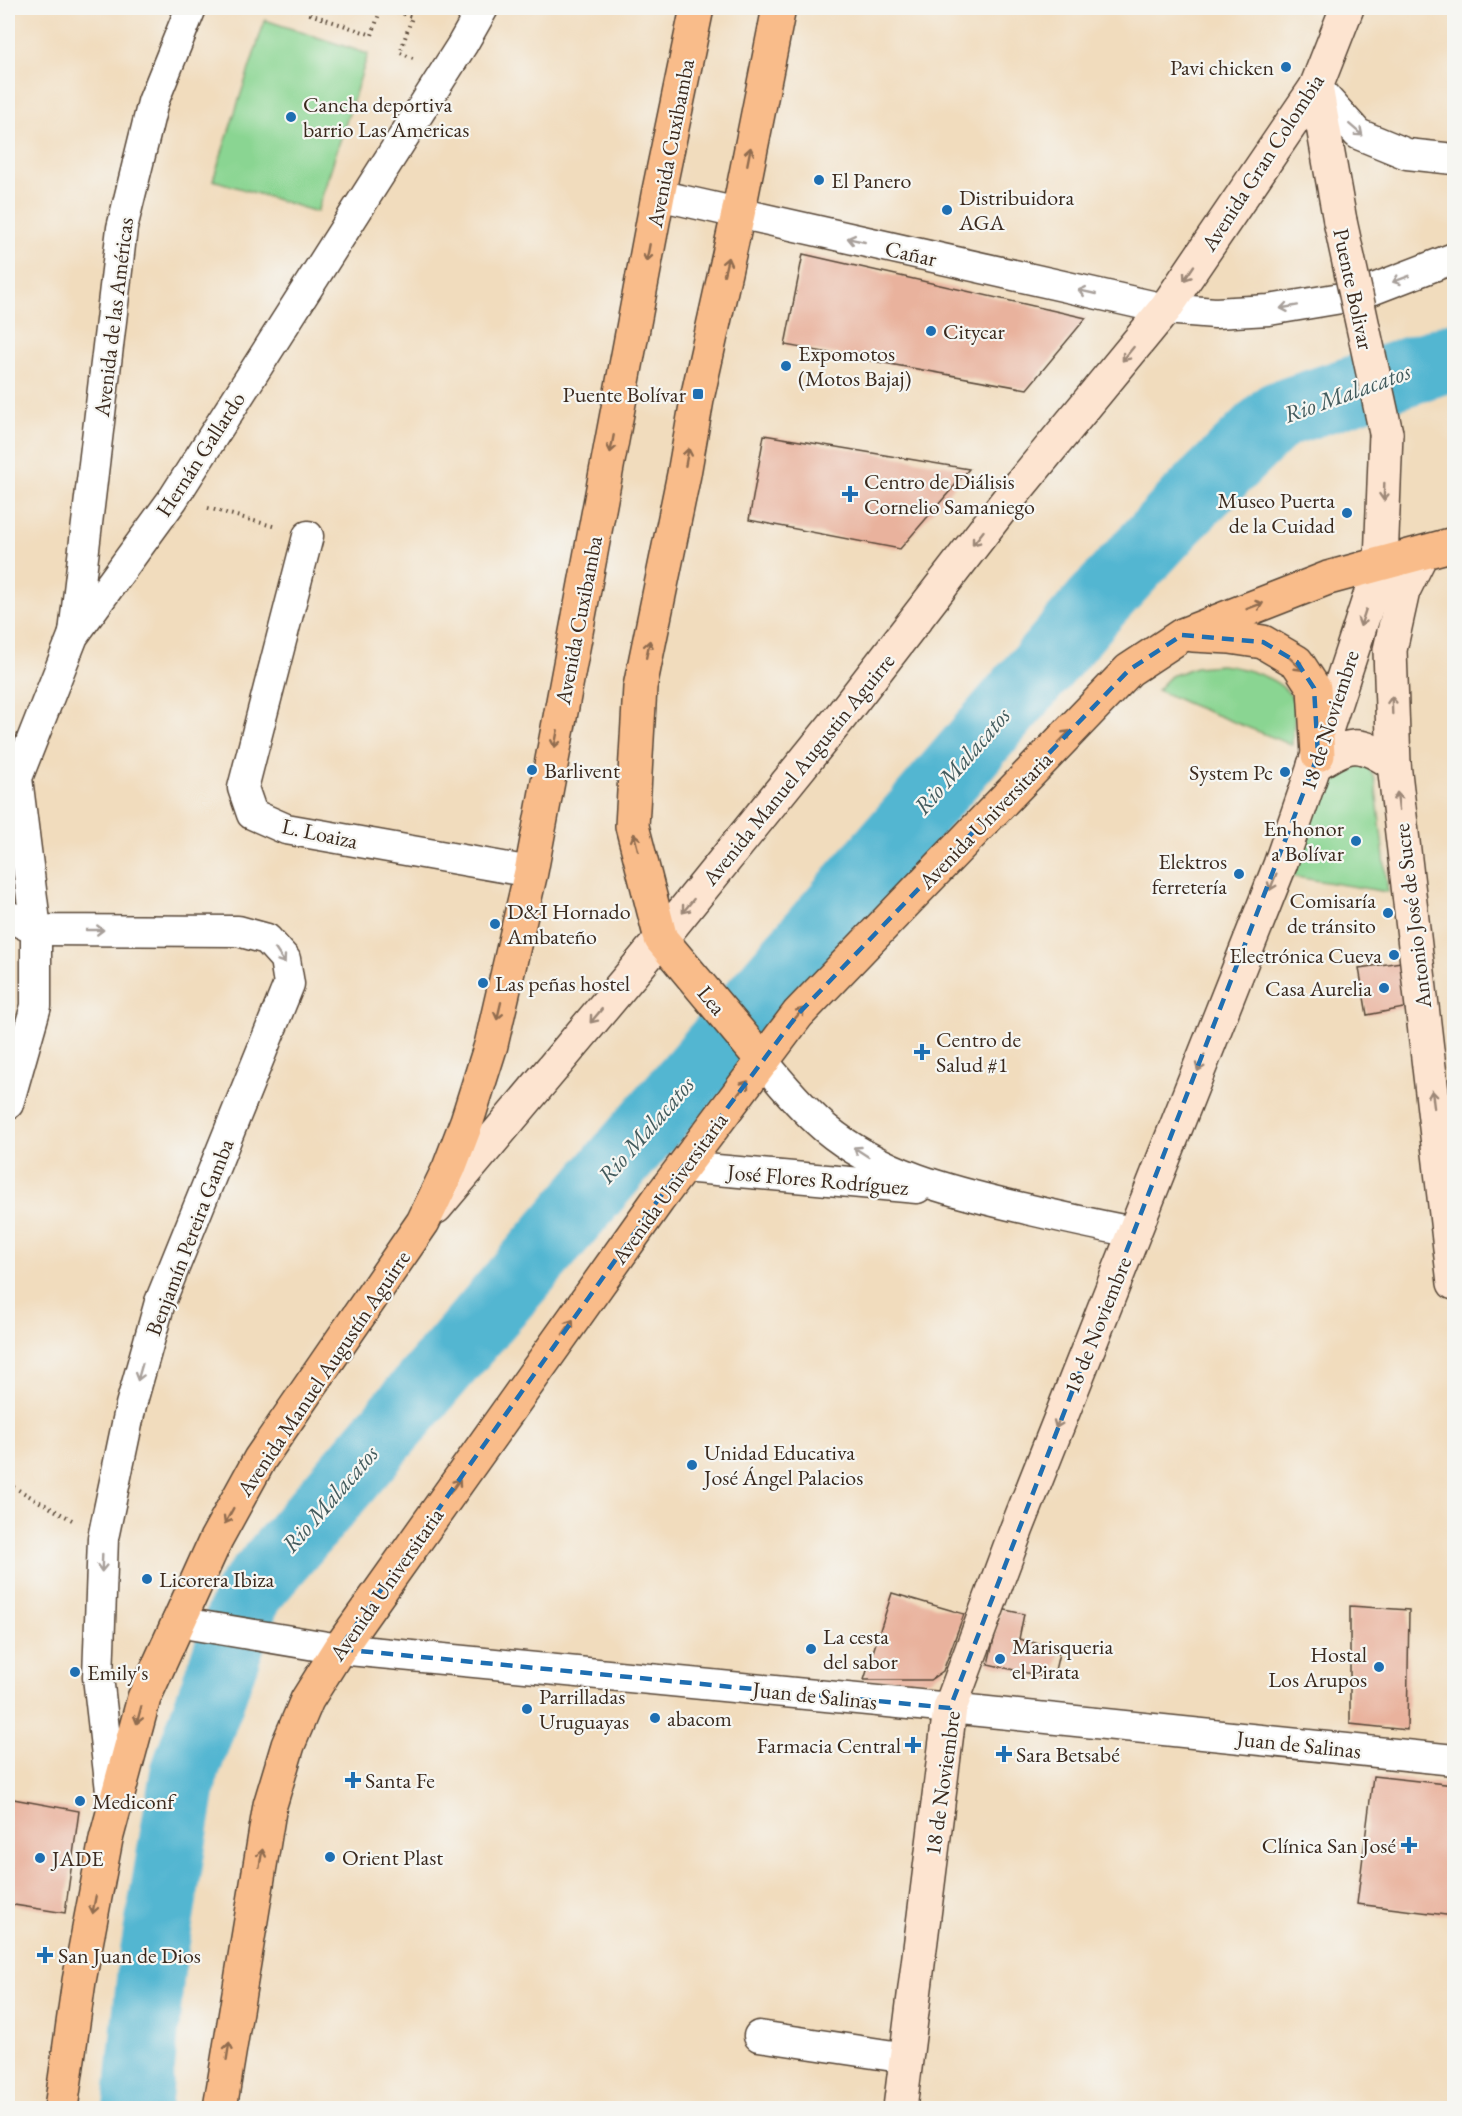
<svg xmlns="http://www.w3.org/2000/svg" width="1462" height="2116" font-family="'EB Garamond',serif">
	<style>
		.green { fill: #8ad592; stroke: #628058; stroke-width: 1.5 }
		.lines { fill: none; stroke-linecap: round; stroke-linejoin: round }
		.river { stroke: #53b6d1; stroke-width: 68 }
		.building { fill: #e9b29d }
		.street-casing { stroke: #564536; stroke-width: 33 }
		.secondary-casing { stroke: #564536; stroke-width: 36 }
		.primary-casing { stroke: #564536; stroke-width: 36 }
		.path { stroke: #564536; stroke-width: 4; stroke-dasharray: 1.5 4.5; stroke-linecap: butt }
		.street { stroke: #fff; stroke-width: 30 }
		.secondary { stroke: #fde4d0; stroke-width: 33 }
		.primary { stroke: #f9bc8a; stroke-width: 33 }
		.secondary-bridge-casing { stroke: #564536; stroke-width: 36; stroke-linecap: butt }
		.secondary-bridge { stroke: #fde4d0; stroke-width: 33 }
		.oneway { stroke: #a79f9a }
		.oneway2 { stroke: #906c4f }
		.oneway3 { stroke: #9c8777 }
		.marked { fill: none; stroke: #1f6fb2; stroke-width: 4.5; stroke-dasharray: 12 8; stroke-linejoin: round }
		.poi-dot { fill: #1f6fb2; stroke: #f6f6f2; stroke-width: 2 }
		.labels { text-anchor: middle; stroke-width: 4.5; stroke-linejoin: round; paint-order: stroke }
		.poi-label { font-size: 22px; fill: #3b2a1e; stroke: #f6f6f2; text-anchor: start }
		.street-label { font-size: 22px; fill: #3b2a1e; stroke: #f6f6f2 }
		.water-label { font-size: 24px; font-style: italic; fill: #435b5d; stroke: #f6f6f2 }
	</style>
	<rect width="100%" height="100%" fill="#f6f6f2"/>
	<filter id="ink" filterUnits="userSpaceOnUse"><feTurbulence type="fractalNoise" baseFrequency=".0167" numOctaves="2"/><feDisplacementMap in="SourceGraphic" scale="12" xChannelSelector="R" yChannelSelector="G"/><feConvolveMatrix kernelMatrix="1 2 1 2 8 2 1 2 1" color-interpolation-filters="sRGB"/></filter>
	<filter id="wash" filterUnits="userSpaceOnUse"><feTurbulence type="fractalNoise" baseFrequency=".008" numOctaves="4" result="noise"/><feDisplacementMap in="SourceGraphic" scale="24" xChannelSelector="R" yChannelSelector="G"/><feGaussianBlur stdDeviation="1.35" result="paint"/><feColorMatrix in="noise" values="0 0 0 0 0 0 0 0 0 0 0 0 0 0 0 0 0 1.4 0 .05"/><feComposite in="paint" operator="in"/></filter>
	<g filter="url(#wash)">
		<rect width="100%" height="100%" fill="#f1dcbd"/>
		<g class="green">
			<path d="M265,20L368,54L317,212L213,180Z"/>
			<path d="M1220,665C1242,667 1285,678 1294,702C1297,710 1292,735 1292,745L1191,705L1157,690L1171,676L1196,667Z"/>
			<path d="M1348,763L1368,767L1375,780L1388,892L1289,876L1320,788L1332,769Z"/>
		</g>
		<g class="lines">
			<path class="river" d="M137,2108L151,1970L184,1774L248,1594L1095,605L1185,507L1278,415L1454,356"/>
		</g>
		<g id="blocks">
			<g class="building">
				<path d="M803,254L1086,318L1027,389L785,345Z"/>
				<path d="M764,435L969,469L900,549L749,520Z"/>
				<path d="M1401,962L1409,1007L1367,1015L1359,968Z"/>
				<path d="M892,1593L964,1614L943,1671L930,1680H864Z"/>
				<path d="M1350,1606L1409,1610L1407,1730L1350,1724Z"/>
				<path d="M1001,1609L1024,1614L1019,1639L1060,1649L1053,1679L988,1664Z"/>
				<path d="M1373,1776L1454,1785V1916L1357,1904Z"/>
				<path d="M8,1798L79,1811L65,1913L8,1904Z"/>
			</g>
		</g>
	</g>
	<g filter="url(#ink)">
		<use href="#blocks" fill-opacity="0" stroke="#564536" stroke-width="1.5"/>
		<g class="lines">
			<g class="street-casing">
				<g id="street">
					<path d="M1316,87L1358,134L1407,154L1454,159"/>
					<path d="M658,195L1165,309L1215,313L1269,310L1347,297L1366,292L1454,258"/>
					<path d="M308,536L243,788L252,814L286,829L531,872"/>
					<path d="M74,633L122,228L153,102L191,8"/>
					<path d="M8,916L36,930L238,931L267,939L285,959L289,984L160,1302L131,1405L103,1538L98,1677L113,1808"/>
					<path d="M763,1061C782,1085 802,1108 825,1128C880,1174 950,1191 1018,1207C1057,1216 1095,1225 1134,1232"/>
					<path d="M8,1104L36,1006V930L17,778L73,636L173,499L462,45L483,8"/>
					<path d="M683,1167L917,1188"/>
					<path d="M177,1622L339,1649L950,1708L1454,1760"/>
					<path d="M759,2036L907,2058"/>
				</g>
			</g>
			<g class="secondary-casing">
				<g id="secondary">
					<path d="M1316,87L1340,221"/>
					<path d="M1422,553L1403,591L1390,650L1394,764L1454,1283"/>
					<path d="M1314,765C1350,743 1357,739 1394,764"/>
					<path d="M436,1207L661,939L838,720L1007,501L1165,309L1316,87L1347,8"/>
					<path d="M900,2108L950,1708L1017,1528L1280,865L1318,755L1381,562L1386,433"/>
				</g>
			</g>
			<g class="primary-casing">
				<g id="primary">
					<path d="M1193,635L1230,637L1263,642L1297,662L1314,688L1318,755"/>
					<path d="M763,1061L661,939L632,826L640,687L684,474L698,394L738,214L779,8"/>
					<path d="M61,2108L79,1981L106,1839L144,1698L216,1539L260,1459L423,1222L449,1168L467,1121L491,1045L531,872L658,195L697,8"/>
					<path d="M220,2108L270,1805L288,1745L307,1700L339,1649L658,1200L798,1014L1129,670L1182,635L1328,578L1454,544"/>
				</g>
			</g>
			<g class="path">
				<path d="M312,8L310,14L372,35L381,8"/>
				<path d="M386,8L412,17L400,53L413,58"/>
				<path d="M208,508L276,527"/>
				<path d="M8,1484L72,1520"/>
			</g>
			<use href="#street" class="street"/>
			<use href="#secondary" class="secondary"/>
			<use href="#primary" class="primary"/>
			<g class="secondary-bridge-casing">
				<path id="secondary-bridge" d="M1340,221L1386,433"/>
			</g>
			<use href="#secondary-bridge" class="secondary-bridge"/>
		</g>
		<defs><path id="oneway-shaft" d="M-6 0H5M1.5-3L5.5 0L1.5 3" fill="none" stroke-width="1.6" stroke-linecap="round" stroke-linejoin="round" transform="scale(1.5)"/></defs>
		<g class="oneway">
			<use href="#oneway-shaft" transform="translate(1356 130) rotate(41)"/>
			<use href="#oneway-shaft" transform="translate(856 240) rotate(-167)"/>
			<use href="#oneway-shaft" transform="translate(1401 279) rotate(159)"/>
			<use href="#oneway-shaft" transform="translate(1087 292) rotate(-167)"/>
			<use href="#oneway-shaft" transform="translate(1289 307) rotate(170)"/>
			<use href="#oneway-shaft" transform="translate(95 930)"/>
			<use href="#oneway-shaft" transform="translate(280 956) rotate(56)"/>
			<use href="#oneway-shaft" transform="translate(861 1152) rotate(-147)"/>
			<use href="#oneway-shaft" transform="translate(140 1372) rotate(106)"/>
			<use href="#oneway-shaft" transform="translate(102 1563) rotate(92)"/>
		</g>
		<g class="oneway2">
			<use href="#oneway-shaft" transform="translate(749 156) rotate(-79)"/>
			<use href="#oneway-shaft" transform="translate(648 253) rotate(101)"/>
			<use href="#oneway-shaft" transform="translate(726 266) rotate(-77)"/>
			<use href="#oneway-shaft" transform="translate(612 444) rotate(101)"/>
			<use href="#oneway-shaft" transform="translate(687 457) rotate(-80)"/>
			<use href="#oneway-shaft" transform="translate(1255 606) rotate(-21)"/>
			<use href="#oneway-shaft" transform="translate(648 649) rotate(-78)"/>
			<use href="#oneway-shaft" transform="translate(1296 664) rotate(44)"/>
			<use href="#oneway-shaft" transform="translate(1064 737) rotate(-46)"/>
			<use href="#oneway-shaft" transform="translate(556 739) rotate(101)"/>
			<use href="#oneway-shaft" transform="translate(636 842) rotate(-104)"/>
			<use href="#oneway-shaft" transform="translate(499 1011) rotate(103)"/>
			<use href="#oneway-shaft" transform="translate(798 1015) rotate(-50)"/>
			<use href="#oneway-shaft" transform="translate(743 1088) rotate(-53)"/>
			<use href="#oneway-shaft" transform="translate(568 1327) rotate(-55)"/>
			<use href="#oneway-shaft" transform="translate(455 1486) rotate(-55)"/>
			<use href="#oneway-shaft" transform="translate(229 1516) rotate(119)"/>
			<use href="#oneway-shaft" transform="translate(139 1715) rotate(105)"/>
			<use href="#oneway-shaft" transform="translate(261 1858) rotate(-80)"/>
			<use href="#oneway-shaft" transform="translate(94 1905) rotate(101)"/>
			<use href="#oneway-shaft" transform="translate(228 2051) rotate(-81)"/>
		</g>
		<g class="oneway3">
			<use href="#oneway-shaft" transform="translate(1189 273) rotate(124)"/>
			<use href="#oneway-shaft" transform="translate(1128 354) rotate(129)"/>
			<use href="#oneway-shaft" transform="translate(1384 492) rotate(92)"/>
			<use href="#oneway-shaft" transform="translate(978 538) rotate(128)"/>
			<use href="#oneway-shaft" transform="translate(1363 618) rotate(108)"/>
			<use href="#oneway-shaft" transform="translate(1392 705) rotate(-92)"/>
			<use href="#oneway-shaft" transform="translate(1398 801) rotate(-97)"/>
			<use href="#oneway-shaft" transform="translate(1273 882) rotate(112)"/>
			<use href="#oneway-shaft" transform="translate(688 906) rotate(129)"/>
			<use href="#oneway-shaft" transform="translate(596 1016) rotate(130)"/>
			<use href="#oneway-shaft" transform="translate(1201 1063) rotate(112)"/>
			<use href="#oneway-shaft" transform="translate(1433 1099) rotate(-97)"/>
			<use href="#oneway-shaft" transform="translate(1059 1420) rotate(112)"/>
		</g>
	</g>
	<path class="marked" d="M1182,635L1263,642L1297,662L1314,688L1318,755L950,1708L339,1649L658,1200L798,1014L1129,670Z"/>
	<g class="poi-dot">
		<circle cx="1286" cy="67" r="6"/>
		<circle cx="291" cy="117" r="6"/>
		<circle cx="819" cy="180" r="6"/>
		<circle cx="947" cy="210" r="6"/>
		<circle cx="931" cy="331" r="6"/>
		<circle cx="786" cy="366" r="6"/>
		<rect x="692" y="388" width="12" height="12" rx="3"/>
		<path d="M847 485h6v6h6v6h-6v6h-6v-6h-6v-6h6z"/>
		<circle cx="1347" cy="513" r="6"/>
		<circle cx="532" cy="770" r="6"/>
		<circle cx="1285" cy="772" r="6"/>
		<circle cx="1356" cy="841" r="6"/>
		<circle cx="1239" cy="874" r="6"/>
		<circle cx="1388" cy="913" r="6"/>
		<circle cx="495" cy="924" r="6"/>
		<circle cx="1394" cy="955" r="6"/>
		<circle cx="483" cy="983" r="6"/>
		<circle cx="1384" cy="988" r="6"/>
		<path d="M919 1043h6v6h6v6h-6v6h-6v-6h-6v-6h6z"/>
		<circle cx="692" cy="1465" r="6"/>
		<circle cx="147" cy="1579" r="6"/>
		<circle cx="811" cy="1649" r="6"/>
		<circle cx="1000" cy="1659" r="6"/>
		<circle cx="1379" cy="1667" r="6"/>
		<circle cx="75" cy="1672" r="6"/>
		<circle cx="527" cy="1709" r="6"/>
		<circle cx="655" cy="1718" r="6"/>
		<path d="M910 1736h6v6h6v6h-6v6h-6v-6h-6v-6h6z"/>
		<path d="M1001 1745h6v6h6v6h-6v6h-6v-6h-6v-6h6z"/>
		<path d="M350 1771h6v6h6v6h-6v6h-6v-6h-6v-6h6z"/>
		<circle cx="80" cy="1801" r="6"/>
		<path d="M1406 1836h6v6h6v6h-6v6h-6v-6h-6v-6h6z"/>
		<circle cx="330" cy="1857" r="6"/>
		<circle cx="40" cy="1858" r="6"/>
		<path d="M42 1946h6v6h6v6h-6v6h-6v-6h-6v-6h6z"/>
	</g>
	<g class="labels">
		<g class="poi-label">
			<text x="1274" y="75" text-anchor="end">Pavi chicken</text>
			<text x="303" y="112">Cancha deportiva<tspan x="303" dy="25">barrio Las Americas</tspan></text>
			<text x="831" y="188">El Panero</text>
			<text x="959" y="205">Distribuidora<tspan x="959" dy="25">AGA</tspan></text>
			<text x="943" y="339">Citycar</text>
			<text x="798" y="361">Expomotos<tspan x="798" dy="25">(Motos Bajaj)</tspan></text>
			<text x="686" y="402" text-anchor="end">Puente Bolívar</text>
			<text x="864" y="489">Centro de Diálisis<tspan x="864" dy="25">Cornelio Samaniego</tspan></text>
			<text x="1335" y="508" text-anchor="end">Museo Puerta<tspan x="1335" dy="25">de la Cuidad</tspan></text>
			<text x="544" y="778">Barlivent</text>
			<text x="1273" y="780" text-anchor="end">System Pc</text>
			<text x="1344" y="836" text-anchor="end">En honor<tspan x="1344" dy="25">a Bolívar</tspan></text>
			<text x="1227" y="869" text-anchor="end">Elektros<tspan x="1227" dy="25">ferretería</tspan></text>
			<text x="1376" y="908" text-anchor="end">Comisaría<tspan x="1376" dy="25">de tránsito</tspan></text>
			<text x="507" y="919">D&amp;I Hornado<tspan x="507" dy="25">Ambateño</tspan></text>
			<text x="1382" y="963" text-anchor="end">Electrónica Cueva</text>
			<text x="495" y="991">Las peñas hostel</text>
			<text x="1372" y="996" text-anchor="end">Casa Aurelia</text>
			<text x="936" y="1047">Centro de<tspan x="936" dy="25">Salud #1</tspan></text>
			<text x="704" y="1460">Unidad Educativa<tspan x="704" dy="25">José Ángel Palacios</tspan></text>
			<text x="159" y="1587">Licorera Ibiza</text>
			<text x="823" y="1644">La cesta<tspan x="823" dy="25">del sabor</tspan></text>
			<text x="1012" y="1654">Marisqueria<tspan x="1012" dy="25">el Pirata</tspan></text>
			<text x="1367" y="1662" text-anchor="end">Hostal<tspan x="1367" dy="25">Los Arupos</tspan></text>
			<text x="87" y="1680">Emily's</text>
			<text x="539" y="1704">Parrilladas<tspan x="539" dy="25">Uruguayas</tspan></text>
			<text x="667" y="1726">abacom</text>
			<text x="901" y="1753" text-anchor="end">Farmacia Central</text>
			<text x="1016" y="1762">Sara Betsabé</text>
			<text x="365" y="1788">Santa Fe</text>
			<text x="92" y="1809">Mediconf</text>
			<text x="1396" y="1853" text-anchor="end">Clínica San José</text>
			<text x="342" y="1865">Orient Plast</text>
			<text x="52" y="1866">JADE</text>
			<text x="58" y="1963">San Juan de Dios</text>
		</g>
		<g class="street-label">
			<text transform="translate(670 143) rotate(-79)" y="8">Avenida Cuxibamba</text>
			<text transform="translate(1262 162) rotate(-57)" y="8">Avenida Gran Colombia</text>
			<text transform="translate(911 253) rotate(13)" y="8">Cañar</text>
			<text transform="translate(1354 289) rotate(78)" y="8">Puente Bolivar</text>
			<text transform="translate(113 317) rotate(-83)" y="8">Avenida de las Américas</text>
			<text transform="translate(200 454) rotate(-57)" y="8">Hernán Gallardo</text>
			<text transform="translate(578 620) rotate(-79)" y="8">Avenida Cuxibamba</text>
			<text transform="translate(1329 720) rotate(-72)" y="8">18 de Noviembre</text>
			<text transform="translate(798 769) rotate(-51)" y="8">Avenida Manuel Augustin Aguirre</text>
			<text transform="translate(985 820) rotate(-46)" y="8">Avenida Universitaria</text>
			<text transform="translate(320 833) rotate(12)" y="8">L. Loaiza</text>
			<text transform="translate(1412 916) rotate(-97)" y="8">Antonio José de Sucre</text>
			<text transform="translate(712 1000) rotate(50)" y="8">Lea</text>
			<text transform="translate(818 1179) rotate(5)" y="8">José Flores Rodríguez</text>
			<text transform="translate(669 1188) rotate(-54)" y="8">Avenida Universitaria</text>
			<text transform="translate(189 1237) rotate(-69)" y="8">Benjamín Pereira Gamba</text>
			<text transform="translate(1097 1325) rotate(-68)" y="8">18 de Noviembre</text>
			<text transform="translate(323 1373) rotate(-56)" y="8">Avenida Manuel Augustín Aguirre</text>
			<text transform="translate(386 1584) rotate(-55)" y="8">Avenida Universitaria</text>
			<text transform="translate(815 1695) rotate(6)" y="8">Juan de Salinas</text>
			<text transform="translate(1299 1744) rotate(6)" y="8">Juan de Salinas</text>
			<text transform="translate(942 1783) rotate(-82)" y="8">18 de Noviembre</text>
		</g>
		<g class="water-label">
			<text transform="translate(1347 393) rotate(-20)" y="8">Rio Malacatos</text>
			<text transform="translate(962 761) rotate(-49)" y="8">Rio Malacatos</text>
			<text transform="translate(646 1130) rotate(-49)" y="8">Rio Malacatos</text>
			<text transform="translate(330 1499) rotate(-49)" y="8">Rio Malacatos</text>
		</g>
	</g>
	<rect width="1462" height="2116" fill="none" stroke="#f6f6f2" stroke-width="30"/>
</svg>
